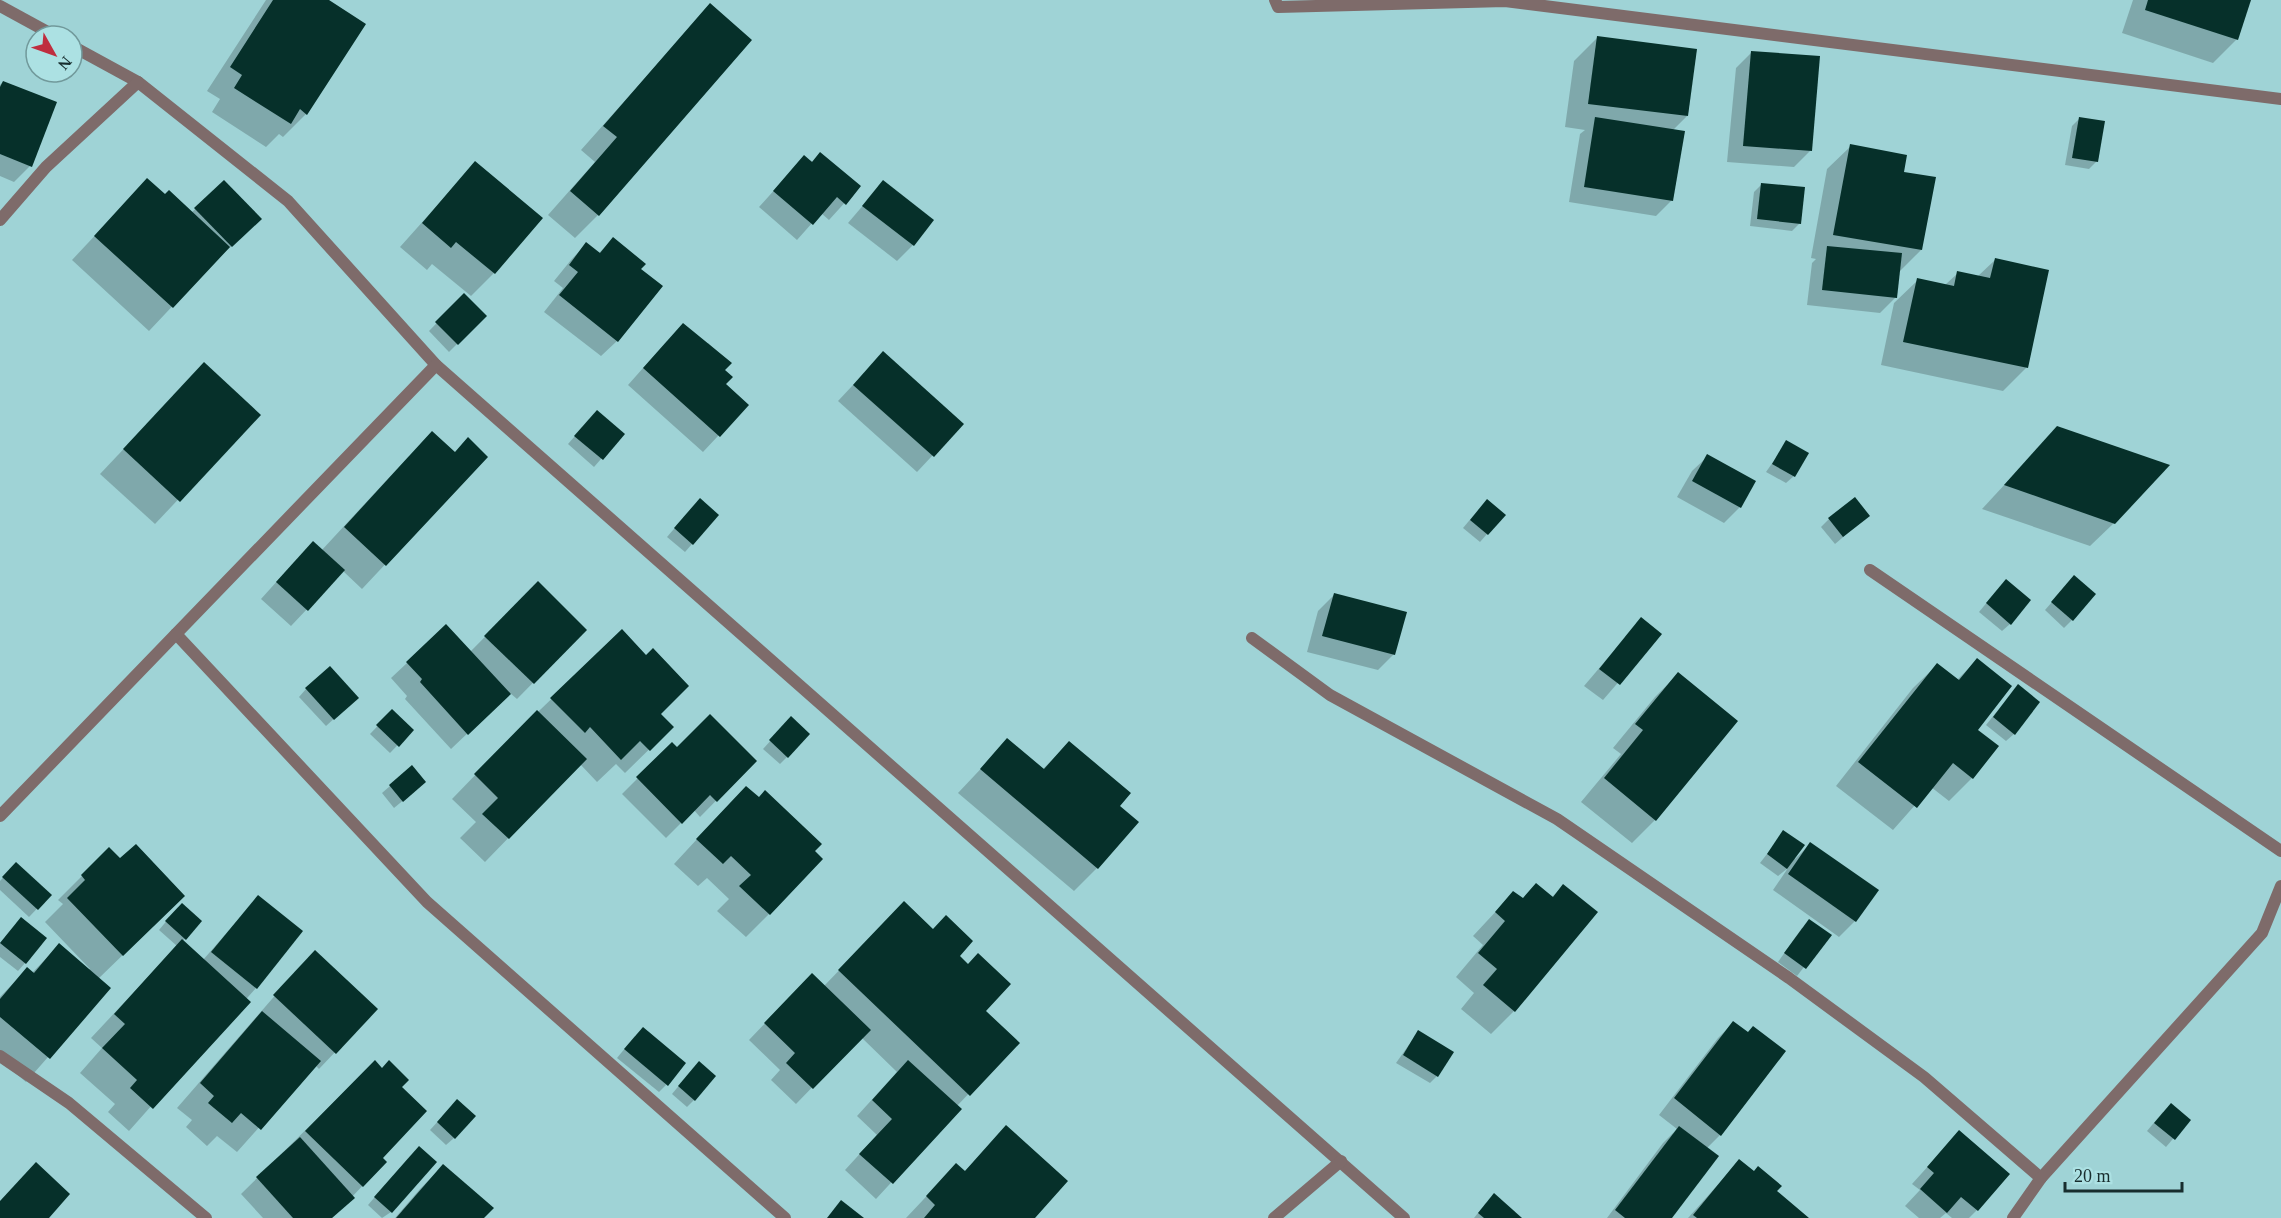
<svg xmlns="http://www.w3.org/2000/svg" width="2281" height="1218" font-family="Georgia,serif">
	<style>
		.shadow { fill: #0003 }
		.building { fill: #06302a }
		.lines { fill: none; stroke-linecap: round; stroke-linejoin: round }
		.street { stroke: #7e6b6a; stroke-width: 12 }
	</style>
	<rect width="100%" height="100%" fill="#9fd3d6"/>
	<g class="shadow">
		<path d="M266,0H326L306,114L283,137L279,134L266,147L212,112L220,99L207,91Z"/>
		<path d="M2133,0H2250L2237,39L2213,63L2122,33Z"/>
		<path d="M710,5L598,215L575,238L548,215L595,162L581,150Z"/>
		<path d="M1597,38L1687,116L1672,131V200L1656,216L1569,202L1580,134L1585,130L1565,127L1574,61Z"/>
		<path d="M1752,52L1810,151L1794,167L1727,162L1736,68Z"/>
		<path d="M3,82L30,166L14,182L0,176V85Z"/>
		<path d="M2080,118L2097,161L2089,169L2065,165L2072,126Z"/>
		<path d="M1851,146L1902,173L1921,250L1898,273L1896,297L1880,313L1807,305L1812,263L1816,259L1811,258L1827,169Z"/>
		<path d="M804,157L859,187L829,220L821,213L797,240L759,207Z"/>
		<path d="M475,163L494,273L471,296L432,264L427,270L400,247Z"/>
		<path d="M147,180L165,196L191,213L224,182L244,235L215,261L149,331L72,260Z"/>
		<path d="M883,182L913,245L897,261L848,223Z"/>
		<path d="M1762,184L1800,223L1792,231L1750,226L1754,192Z"/>
		<path d="M613,239L639,269L617,341L601,356L544,312L563,288L554,281L571,260L586,244L598,254Z"/>
		<path d="M1995,260L2026,368L2003,391L1881,365L1894,303L1918,280L1945,285L1958,273L1977,277Z"/>
		<path d="M464,295L485,316L449,352L429,331Z"/>
		<path d="M667,341L706,345L708,343L730,363L723,370L724,384L747,405L703,452L628,385Z"/>
		<path d="M883,353L962,424L917,472L838,401Z"/>
		<path d="M204,364L258,415L155,524L100,474Z"/>
		<path d="M590,419L623,434L594,467L568,444Z"/>
		<path d="M2057,428L2114,523L2090,546L1982,509Z"/>
		<path d="M1787,442L1794,476L1786,483L1766,472Z"/>
		<path d="M454,454L486,457L362,589L343,571L291,626L261,599L297,559L321,551L409,456Z"/>
		<path d="M1708,456L1740,507L1724,523L1677,497L1692,471Z"/>
		<path d="M692,508V544L685,552L667,537Z"/>
		<path d="M1479,509L1487,534L1480,542L1463,528Z"/>
		<path d="M1868,516L1835,544L1821,527L1829,519Z"/>
		<path d="M538,583L585,630L517,699L510,693L451,749L405,699L407,696L391,678L407,663L470,652Z"/>
		<path d="M2067,585L2072,620L2064,628L2045,610Z"/>
		<path d="M1998,589L2010,624L2002,631L1979,612Z"/>
		<path d="M1334,595L1394,654L1378,670L1307,652L1318,611Z"/>
		<path d="M1641,619L1660,634L1603,700L1584,686Z"/>
		<path d="M622,631L659,714L672,727L625,773L616,764L597,782L580,764L485,862L460,838L476,822L452,799L514,735Z"/>
		<path d="M1977,660L1972,778L1949,801L1931,787L1893,830L1836,786L1913,688L1937,665L1957,680Z"/>
		<path d="M1678,674L1655,820L1632,843L1581,802L1621,754L1613,748L1655,697Z"/>
		<path d="M306,689L349,705L326,726L299,697Z"/>
		<path d="M2011,694L2014,734L2006,741L1986,725Z"/>
		<path d="M392,711L412,730L390,753L370,734Z"/>
		<path d="M784,726L787,757L780,764L763,749Z"/>
		<path d="M1008,740L1042,770L1069,743L1118,806L1097,868L1074,891L958,793Z"/>
		<path d="M672,744L677,749L755,761L700,817L694,810L666,838L622,794Z"/>
		<path d="M412,767L417,789L394,808L382,793Z"/>
		<path d="M723,811L769,914L746,937L717,911L729,899L707,878L698,886L674,864Z"/>
		<path d="M1784,832L1795,859L1810,844L1876,890L1855,921L1839,937L1773,890L1788,868L1778,876L1760,863Z"/>
		<path d="M109,849L160,919L98,979L109,988L26,1082L0,1060V997L27,969L32,973L59,945L88,970L90,969L45,922L63,904L58,900Z"/>
		<path d="M9,871L50,895L29,917L0,890V881Z"/>
		<path d="M1563,886L1514,1011L1491,1034L1461,1009L1474,993L1456,977L1483,945L1473,936L1513,893L1522,899L1552,897Z"/>
		<path d="M258,897L256,988L129,1131L108,1112L115,1104L80,1073L102,1048L91,1038L177,946L159,930L174,912L200,921L183,941L203,960Z"/>
		<path d="M21,919L25,963L18,971L0,957V943Z"/>
		<path d="M881,927L958,956L984,1011L1017,1043L956,1107L959,1109L876,1199L845,1170L877,1135L857,1116L897,1072L861,1037L796,1104L771,1080L780,1070L749,1040L796,991L824,986Z"/>
		<path d="M1802,928L1829,935L1797,976L1778,962Z"/>
		<path d="M299,968L376,1009L319,1069L315,1065L237,1152L217,1136L207,1146L186,1127L192,1120L177,1108Z"/>
		<path d="M1733,1023L1720,1135L1707,1148L1670,1218H1607L1663,1143L1677,1129L1659,1115L1718,1038Z"/>
		<path d="M1418,1032L1437,1076L1430,1083L1396,1063Z"/>
		<path d="M635,1036L666,1085L659,1092L617,1058Z"/>
		<path d="M691,1071L694,1100L687,1107L672,1094Z"/>
		<path d="M351,1085L400,1087L381,1158L385,1162L332,1218H263L241,1194Z"/>
		<path d="M450,1108L454,1138L446,1145L430,1130Z"/>
		<path d="M2163,1112L2189,1120L2166,1147L2147,1131Z"/>
		<path d="M1006,1128L1033,1218H906L956,1165L964,1172Z"/>
		<path d="M1959,1132L1977,1210L1969,1218H1952L1946,1213L1940,1218H1919L1905,1206L1920,1190L1912,1184Z"/>
		<path d="M411,1155L391,1212L382,1218L368,1205Z"/>
		<path d="M1739,1161L1775,1191L1807,1218H1688Z"/>
		<path d="M443,1166L482,1218H395L420,1189Z"/>
		<path d="M1486,1203L1520,1218H1474Z"/>
	</g>
	<g class="building">
		<path d="M273,0H329L366,24L307,115L300,109L291,124L234,88L242,75L230,67Z"/>
		<path d="M2148,0H2251L2238,40L2145,10Z"/>
		<path d="M710,3L752,40L599,216L570,191L617,137L603,126Z"/>
		<path d="M1597,36L1697,49L1688,116L1588,104Z"/>
		<path d="M1751,51L1820,56L1812,151L1743,146Z"/>
		<path d="M3,81L57,102L32,167L0,154V87Z"/>
		<path d="M1595,117L1685,131L1673,201L1584,187Z"/>
		<path d="M2079,117L2105,121L2098,162L2072,158Z"/>
		<path d="M1850,144L1907,155L1904,172L1936,177L1922,250L1833,235Z"/>
		<path d="M820,152L861,186L846,205L837,197L813,225L773,191L804,155L812,162Z"/>
		<path d="M475,161L543,218L495,274L456,242L451,248L422,223Z"/>
		<path d="M147,178L165,194L169,190L230,247L173,308L94,236Z"/>
		<path d="M224,180L262,219L232,247L194,208Z"/>
		<path d="M883,180L934,220L914,246L862,206Z"/>
		<path d="M1761,183L1805,187L1801,224L1757,219Z"/>
		<path d="M613,237L646,264L641,269L663,286L618,342L559,295L578,272L569,265L586,242L600,253Z"/>
		<path d="M1827,246L1902,253L1897,298L1822,290Z"/>
		<path d="M1995,258L2049,270L2028,368L1903,342L1917,278L1954,286L1957,271L1990,278Z"/>
		<path d="M464,293L487,316L458,345L435,322Z"/>
		<path d="M683,323L732,363L725,370L733,377L726,384L749,405L720,437L643,368Z"/>
		<path d="M883,351L964,424L934,457L853,385Z"/>
		<path d="M204,362L261,415L180,502L123,449Z"/>
		<path d="M597,410L625,434L603,460L574,436Z"/>
		<path d="M2057,426L2170,465L2115,524L2004,485Z"/>
		<path d="M432,431L455,452L468,437L488,457L386,566L344,527Z"/>
		<path d="M1786,440L1809,453L1795,477L1772,464Z"/>
		<path d="M1707,454L1756,481L1741,508L1692,481Z"/>
		<path d="M1855,497L1870,516L1843,537L1828,518Z"/>
		<path d="M700,498L719,515L693,545L674,528Z"/>
		<path d="M1487,499L1506,515L1488,535L1470,520Z"/>
		<path d="M313,541L345,570L308,611L276,582Z"/>
		<path d="M2074,575L2096,594L2073,621L2051,602Z"/>
		<path d="M2006,579L2031,600L2011,625L1986,603Z"/>
		<path d="M538,581L587,630L534,684L484,636Z"/>
		<path d="M1334,593L1407,612L1395,655L1322,636Z"/>
		<path d="M1641,617L1662,634L1620,685L1599,669Z"/>
		<path d="M446,624L511,694L468,735L420,682L422,679L406,662Z"/>
		<path d="M622,629L646,655L653,648L689,686L661,714L674,727L650,751L640,741L621,760L590,727L585,733L550,698Z"/>
		<path d="M1977,658L2012,686L1978,730L1999,746L1973,779L1953,763L1917,808L1858,762L1937,663L1959,680Z"/>
		<path d="M330,666L359,698L334,720L305,688Z"/>
		<path d="M1678,672L1738,721L1656,821L1604,778L1643,730L1635,724Z"/>
		<path d="M2018,684L2040,702L2015,735L1993,717Z"/>
		<path d="M392,709L414,730L399,747L376,725Z"/>
		<path d="M537,710L587,759L509,839L482,814L498,798L474,774Z"/>
		<path d="M710,714L757,761L717,802L710,795L682,824L636,777L672,742L677,747Z"/>
		<path d="M791,716L810,734L788,758L769,740Z"/>
		<path d="M1007,738L1044,769L1069,741L1131,793L1120,806L1139,822L1098,869L980,769Z"/>
		<path d="M412,765L426,782L403,802L389,785Z"/>
		<path d="M746,786L759,797L765,790L822,844L815,851L823,859L770,915L739,886L751,875L731,856L723,864L696,839Z"/>
		<path d="M1783,830L1805,845L1787,869L1767,854Z"/>
		<path d="M1810,842L1879,890L1856,922L1788,874Z"/>
		<path d="M136,844L185,896L123,956L67,898L85,880L81,875L109,847L120,858Z"/>
		<path d="M16,862L52,895L38,910L2,877Z"/>
		<path d="M1536,883L1553,897L1563,884L1598,912L1515,1012L1483,985L1497,969L1478,953L1505,921L1495,912L1513,891L1523,898Z"/>
		<path d="M258,895L303,931L257,989L211,952Z"/>
		<path d="M904,901L933,929L946,915L973,941L960,956L968,964L978,953L1011,984L986,1011L1020,1043L970,1096L838,970Z"/>
		<path d="M182,903L202,921L186,940L165,921Z"/>
		<path d="M21,917L47,938L26,964L0,943Z"/>
		<path d="M1809,919L1832,935L1806,969L1784,953Z"/>
		<path d="M182,939L251,1002L153,1109L130,1088L137,1080L102,1048L125,1024L114,1014Z"/>
		<path d="M59,943L111,988L50,1059L0,1017V999L27,967L34,973Z"/>
		<path d="M315,950L378,1009L336,1054L273,995Z"/>
		<path d="M812,973L871,1030L813,1089L786,1063L795,1053L764,1023Z"/>
		<path d="M262,1011L321,1061L261,1130L241,1113L232,1123L208,1103L214,1096L200,1083Z"/>
		<path d="M1733,1021L1748,1032L1753,1026L1786,1051L1721,1136L1674,1098Z"/>
		<path d="M643,1027L686,1063L668,1086L624,1049Z"/>
		<path d="M1418,1030L1454,1052L1438,1077L1403,1055Z"/>
		<path d="M375,1060L382,1068L389,1060L409,1080L402,1087L427,1111L383,1158L387,1162L363,1187L305,1131Z"/>
		<path d="M908,1060L962,1109L893,1184L859,1154L892,1119L872,1100Z"/>
		<path d="M699,1061L716,1076L695,1101L678,1086Z"/>
		<path d="M457,1099L476,1116L455,1139L437,1122Z"/>
		<path d="M2171,1103L2191,1120L2175,1140L2154,1123Z"/>
		<path d="M1006,1125L1068,1181L1035,1218H924L935,1205L926,1196L956,1163L965,1171Z"/>
		<path d="M1679,1126L1719,1156L1672,1218H1625L1615,1210Z"/>
		<path d="M1959,1130L2010,1174L1978,1211L1961,1197L1947,1213L1920,1189L1934,1173L1927,1167Z"/>
		<path d="M300,1137L355,1198L332,1218H293L256,1177Z"/>
		<path d="M419,1146L437,1162L392,1213L374,1197Z"/>
		<path d="M1739,1159L1754,1171L1758,1166L1782,1186L1777,1191L1809,1218H1697L1693,1215Z"/>
		<path d="M36,1162L70,1194L49,1218H0V1201Z"/>
		<path d="M443,1164L494,1208L484,1218H396Z"/>
		<path d="M1494,1193L1522,1218H1484L1478,1213Z"/>
		<path d="M841,1200L864,1218H827Z"/>
	</g>
	<g class="lines">
		<g class="street">
			<path d="M1275,0L1278,7L1505,1L2281,99"/>
			<path d="M0,6L55,36"/>
			<path d="M72,46L138,82L288,201L436,365L1404,1218"/>
			<path d="M0,220L46,167L138,82"/>
			<path d="M1870,570L2281,851"/>
			<path d="M176,634L427,902L785,1218"/>
			<path d="M1252,638L1330,695L1557,819L1789,978L1924,1077L2041,1178"/>
			<path d="M0,816L436,365"/>
			<path d="M0,1056L69,1103L206,1218"/>
			<path d="M1274,1218L1341,1161"/>
			<path d="M2013,1218L2041,1178L2262,933L2281,886"/>
		</g>
	</g>
	<g transform="translate(54 54) rotate(130)"><circle r="28" fill="#ace1e3" stroke="#71999b" stroke-width="1.5"/>
	<path d="M0-4.5L10 22L0 15L-10 22Z" fill="#bf2e3f"/>
	<text y="-9" font-size="16" font-weight="bold" text-anchor="middle" fill="#182d2e">N</text>
	</g>
	<path d="M2065 1182v9h117v-9" fill="none" stroke="#182d2e" stroke-width="3"/>
	<text x="2074" y="1182" font-size="18" fill="#182d2e" stroke="#ace1e3" stroke-width="4.5" paint-order="stroke">20 m</text>
</svg>
